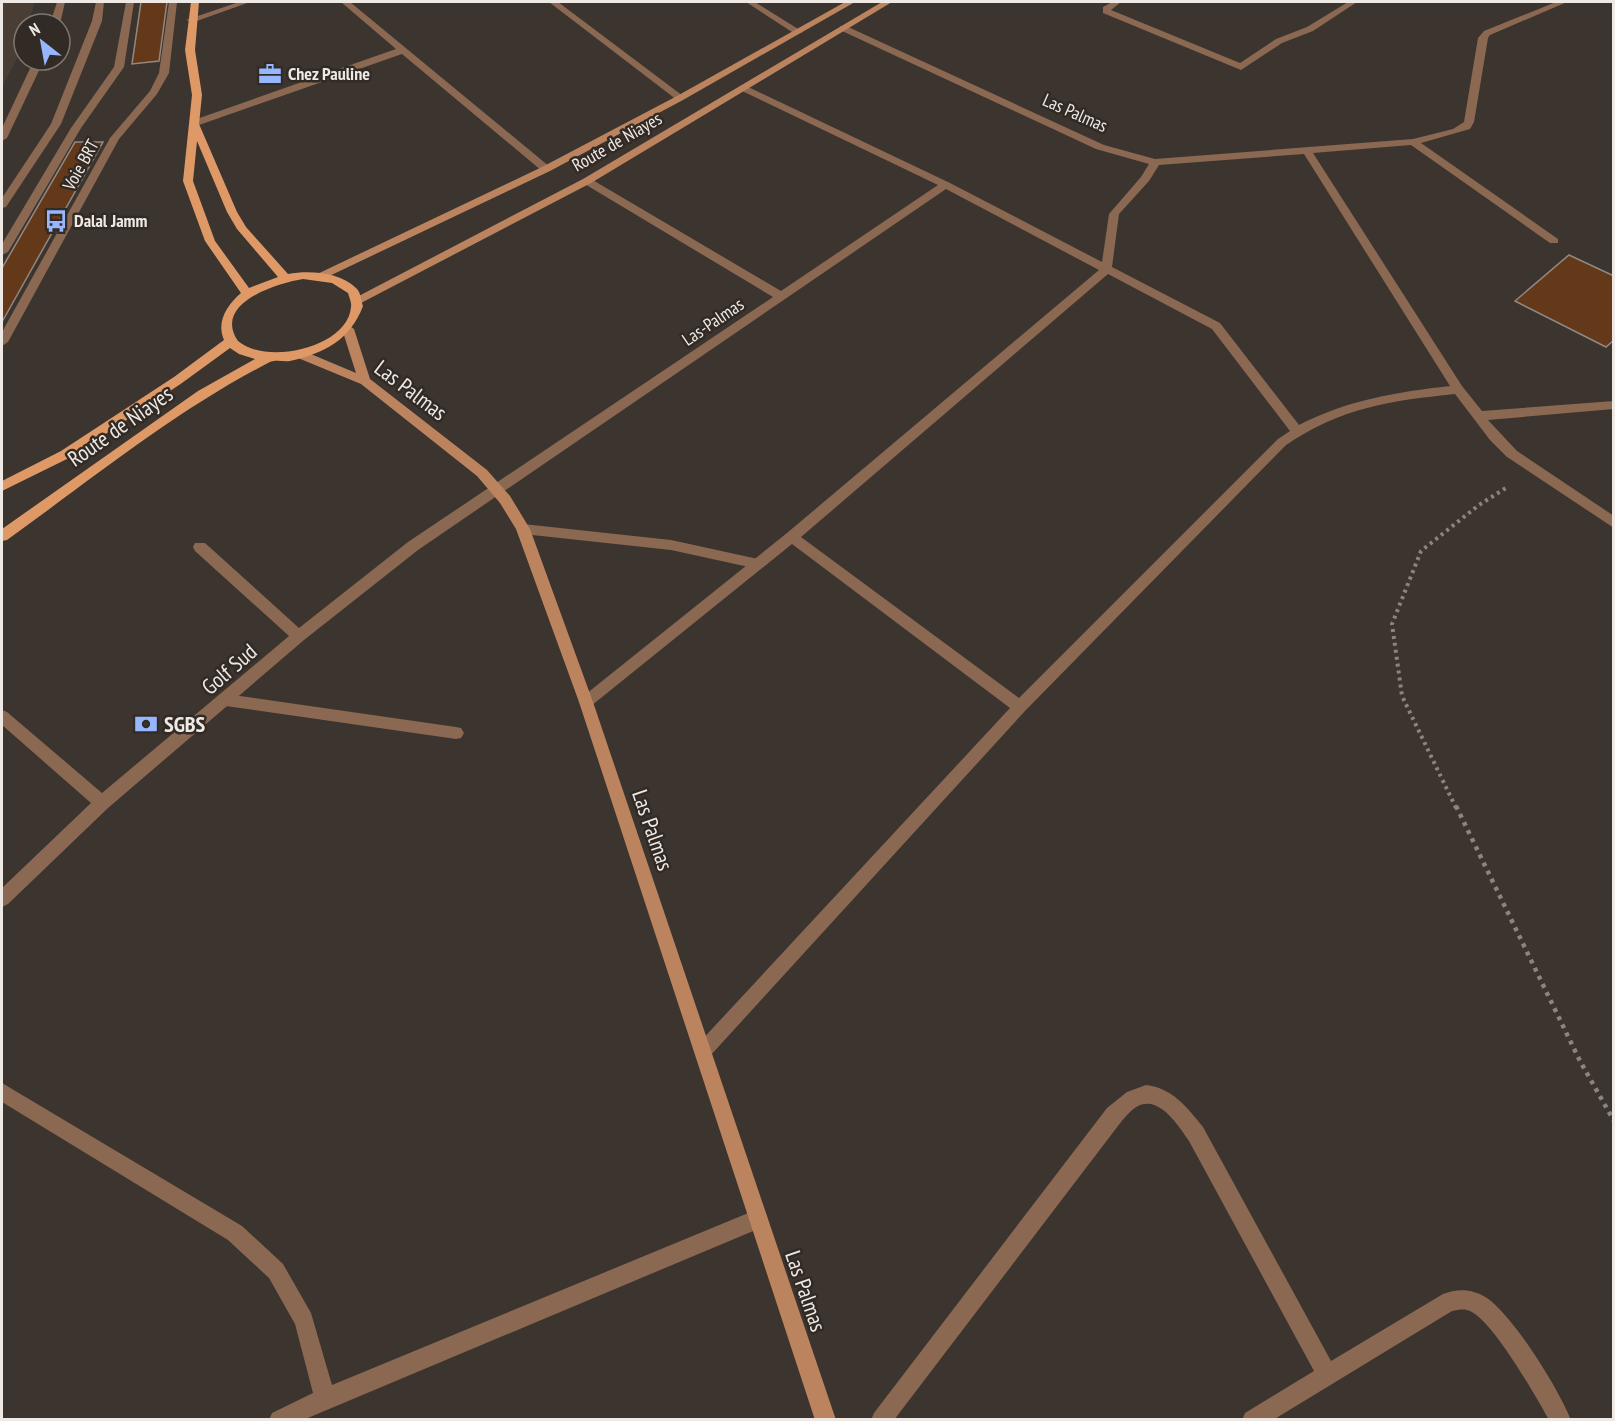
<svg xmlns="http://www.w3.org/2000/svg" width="1615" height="1421" font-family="'PT Sans Narrow',sans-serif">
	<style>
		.built { fill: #4a3d34 }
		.building { fill: #643919; stroke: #928882; stroke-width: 1.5 }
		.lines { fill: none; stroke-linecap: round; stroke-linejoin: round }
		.path-far1 { stroke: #8b847f; stroke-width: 4; stroke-dasharray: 3 4; stroke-linecap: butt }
		.path { stroke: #8b847f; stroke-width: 4.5; stroke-dasharray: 4 5; stroke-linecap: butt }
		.lane { fill: #8b6851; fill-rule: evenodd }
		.street { fill: #8b6851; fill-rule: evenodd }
		.secondary { fill: #bb845e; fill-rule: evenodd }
		.primary { fill: #df9967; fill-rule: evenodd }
		.labels { text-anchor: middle; stroke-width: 5; stroke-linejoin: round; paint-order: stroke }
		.far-poi-label { font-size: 18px; font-weight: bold; fill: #eee9e5; stroke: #322a24; text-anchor: start }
		.far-street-label { font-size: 18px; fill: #eee9e5; stroke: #322a24 }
		.street-label { font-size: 22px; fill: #eee9e5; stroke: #322a24 }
		.poi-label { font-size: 22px; font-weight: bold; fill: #eee9e5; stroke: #322a24; text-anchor: start }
	</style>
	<rect width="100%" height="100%" fill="#3c342e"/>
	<path class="built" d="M2,2H35L28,24H24V38L18,57L2,87Z"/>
	<g class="building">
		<path d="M141,2H167L159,61L132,64Z"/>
		<path d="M75,142H103L2,322V268Z"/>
		<path d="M1569,255L1614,276V340L1606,347L1515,301Z"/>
	</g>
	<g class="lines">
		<path class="path-far1" d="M1456,808L1402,696L1392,624L1421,551L1479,505L1509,486"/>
		<path class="path" d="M1456,806L1580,1061L1614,1121"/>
		<g class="lane">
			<path d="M57,2H65L60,24H50Z"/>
			<path d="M96,2H104L102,21L61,124L6,207L2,208V198L51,124L92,21Z"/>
			<path d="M126,2H134L124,67L81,128L8,252L2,255V244L71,128L114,67Z"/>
			<path d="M169,2H177L169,73L157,94L119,139L8,342L2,346V332L110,138L150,91L159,73Z"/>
			<path d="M34,60H44L7,138L2,141V128Z"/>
			<path d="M523,524L671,540L758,559L765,564L758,569L671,550L523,534L516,529Z"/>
			<path d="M226,694L456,727L461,728L464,733L461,738L456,739L226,706L221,704L219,700L221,696Z"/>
		</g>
		<g class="street">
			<path d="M239,2H250L194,22L186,20Z"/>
			<path d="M341,2H350L550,167V171H542L402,54L199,125H191V121L396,49Z"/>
			<path d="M549,2H558L683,96V100H677Z"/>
			<path d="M746,2H755L803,32L795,34Z"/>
			<path d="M1112,2H1121L1111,10L1240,63L1276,39L1307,27L1348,2H1357L1313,31L1282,43L1241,70L1103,13V7Z"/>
			<path d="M1556,2H1567L1490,35L1488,38L1474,122L1470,129L1421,143L1558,239V243H1550L1411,145L1313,153L1462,386L1482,411L1614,401V409L1488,420L1517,451L1614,516V528L1507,457L1490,440L1455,394C1389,401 1343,407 1286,445L1025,711L710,1056L704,1059L698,1056L695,1050L698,1044L1010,708L792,544L591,706L586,708L581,706L579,702L581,698L787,533L1099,270L946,189L418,550L304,640L108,808L8,904L2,907V888L91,803L2,725V710L7,712L102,793L289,636L195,551L193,547L195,543H205L299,628L408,542L773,297L583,183V179H591L781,291L938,185L740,90V86H746L950,183L1102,262L1109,214L1141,177L1149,164L1096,149L840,30V26H846L1104,145L1155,159L1413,139L1453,129L1464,122L1478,38L1484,31ZM1304,154L1450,386C1397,392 1347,400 1299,425L1220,323L1112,267L1119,214L1149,181L1159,165ZM1108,274L1212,329L1290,431L1278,439L1019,698L801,537Z"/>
			<path d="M2,1083L242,1226L283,1264L311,1313L332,1385L758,1209L765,1212L768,1219L765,1226L303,1420H269L272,1413L313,1393L295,1324L269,1278L228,1240L2,1102Z"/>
			<path d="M1146,1085C1172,1088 1187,1107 1203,1127L1331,1361L1443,1294C1458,1288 1473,1289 1487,1298C1514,1317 1559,1389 1571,1420H1549C1536,1397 1490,1315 1467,1310C1462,1309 1457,1310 1452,1311L1273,1420H1242L1245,1413L1314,1371L1189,1141C1179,1127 1160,1095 1138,1106C1132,1109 1126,1116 1121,1122L894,1420H871L874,1413L1107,1108L1127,1092Z"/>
		</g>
		<g class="secondary">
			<path d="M845,2H855L683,100L550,171L323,279H315L313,276L542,167L677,96Z"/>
			<path d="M882,2H892L591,183L361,303L357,304L351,300L583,179Z"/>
			<path d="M348,325L354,329L370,379L487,470L510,496L530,529L593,702L836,1420H815L579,702L516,529L500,503L477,476L361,384L298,358L296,355L302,351L306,352L356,373L342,329Z"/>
		</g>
		<path class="primary" d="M191,2H199L195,50L202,95L199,124L237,212L246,227L288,274C309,270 340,272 356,288C361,292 361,301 363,306C350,340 325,353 290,361C283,362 275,359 268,363C175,411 92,479 7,540L2,541V529L198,391L255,359L239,354L230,348L182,383L71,457L2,491V481L61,451L174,377L224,340C216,322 227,305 241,293L205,241L183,181L192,95L185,50ZM197,141L227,212L237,229L278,277L249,288L215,241L193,181ZM303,279L332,283L348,293C349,297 352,303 351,307C348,347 267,366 238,341C212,303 278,283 303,279Z"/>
	</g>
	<defs>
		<g id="office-bare" transform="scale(1.8)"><path d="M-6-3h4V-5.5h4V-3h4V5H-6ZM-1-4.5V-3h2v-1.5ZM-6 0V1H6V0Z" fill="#96b6fd" stroke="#322a24" stroke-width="2.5" paint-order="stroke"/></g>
		<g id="bus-bare" transform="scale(1.8)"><path d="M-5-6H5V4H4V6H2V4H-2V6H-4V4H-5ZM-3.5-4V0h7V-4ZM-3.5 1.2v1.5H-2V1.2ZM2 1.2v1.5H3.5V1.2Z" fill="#96b6fd" stroke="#322a24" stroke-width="2.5" paint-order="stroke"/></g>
		<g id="bank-bare" transform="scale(1.8)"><path d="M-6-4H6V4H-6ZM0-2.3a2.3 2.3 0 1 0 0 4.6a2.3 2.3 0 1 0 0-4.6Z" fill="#96b6fd" stroke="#322a24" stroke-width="2.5" paint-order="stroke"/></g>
	</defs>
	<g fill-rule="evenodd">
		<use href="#office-bare" x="270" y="74"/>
		<use href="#bus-bare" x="56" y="221"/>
		<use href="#bank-bare" x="146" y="724"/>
	</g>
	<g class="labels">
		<g class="far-poi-label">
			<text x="288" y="80">Chez Pauline</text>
			<text x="74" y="227">Dalal Jamm</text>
		</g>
		<g class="far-street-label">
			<text transform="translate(1075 113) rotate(24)" y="6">Las Palmas</text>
			<text transform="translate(617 142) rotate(-30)" y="6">Route de Niayes</text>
			<text transform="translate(81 165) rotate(-61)" y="6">Voie BRT</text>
			<text transform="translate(713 322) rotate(-34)" y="6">Las-Palmas</text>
		</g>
		<g class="street-label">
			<text transform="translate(411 390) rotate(37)" y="8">Las Palmas</text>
			<text transform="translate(120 426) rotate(-35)" y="8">Route de Niayes</text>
			<text transform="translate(229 669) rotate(-41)" y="8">Golf Sud</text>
			<text transform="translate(653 830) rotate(71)" y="8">Las Palmas</text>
			<text transform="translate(806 1291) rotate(71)" y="8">Las Palmas</text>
		</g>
		<g class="poi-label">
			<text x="164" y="732">SGBS</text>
		</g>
	</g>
	<rect width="1615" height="1421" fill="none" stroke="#eee9e5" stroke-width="6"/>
	<g transform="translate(42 42) rotate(329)"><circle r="28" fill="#322a24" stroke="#7d7671" stroke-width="1.5"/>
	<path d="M0-4.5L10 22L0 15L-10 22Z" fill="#96b6fd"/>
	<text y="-9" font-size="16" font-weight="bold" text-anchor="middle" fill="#eee9e5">N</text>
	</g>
</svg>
